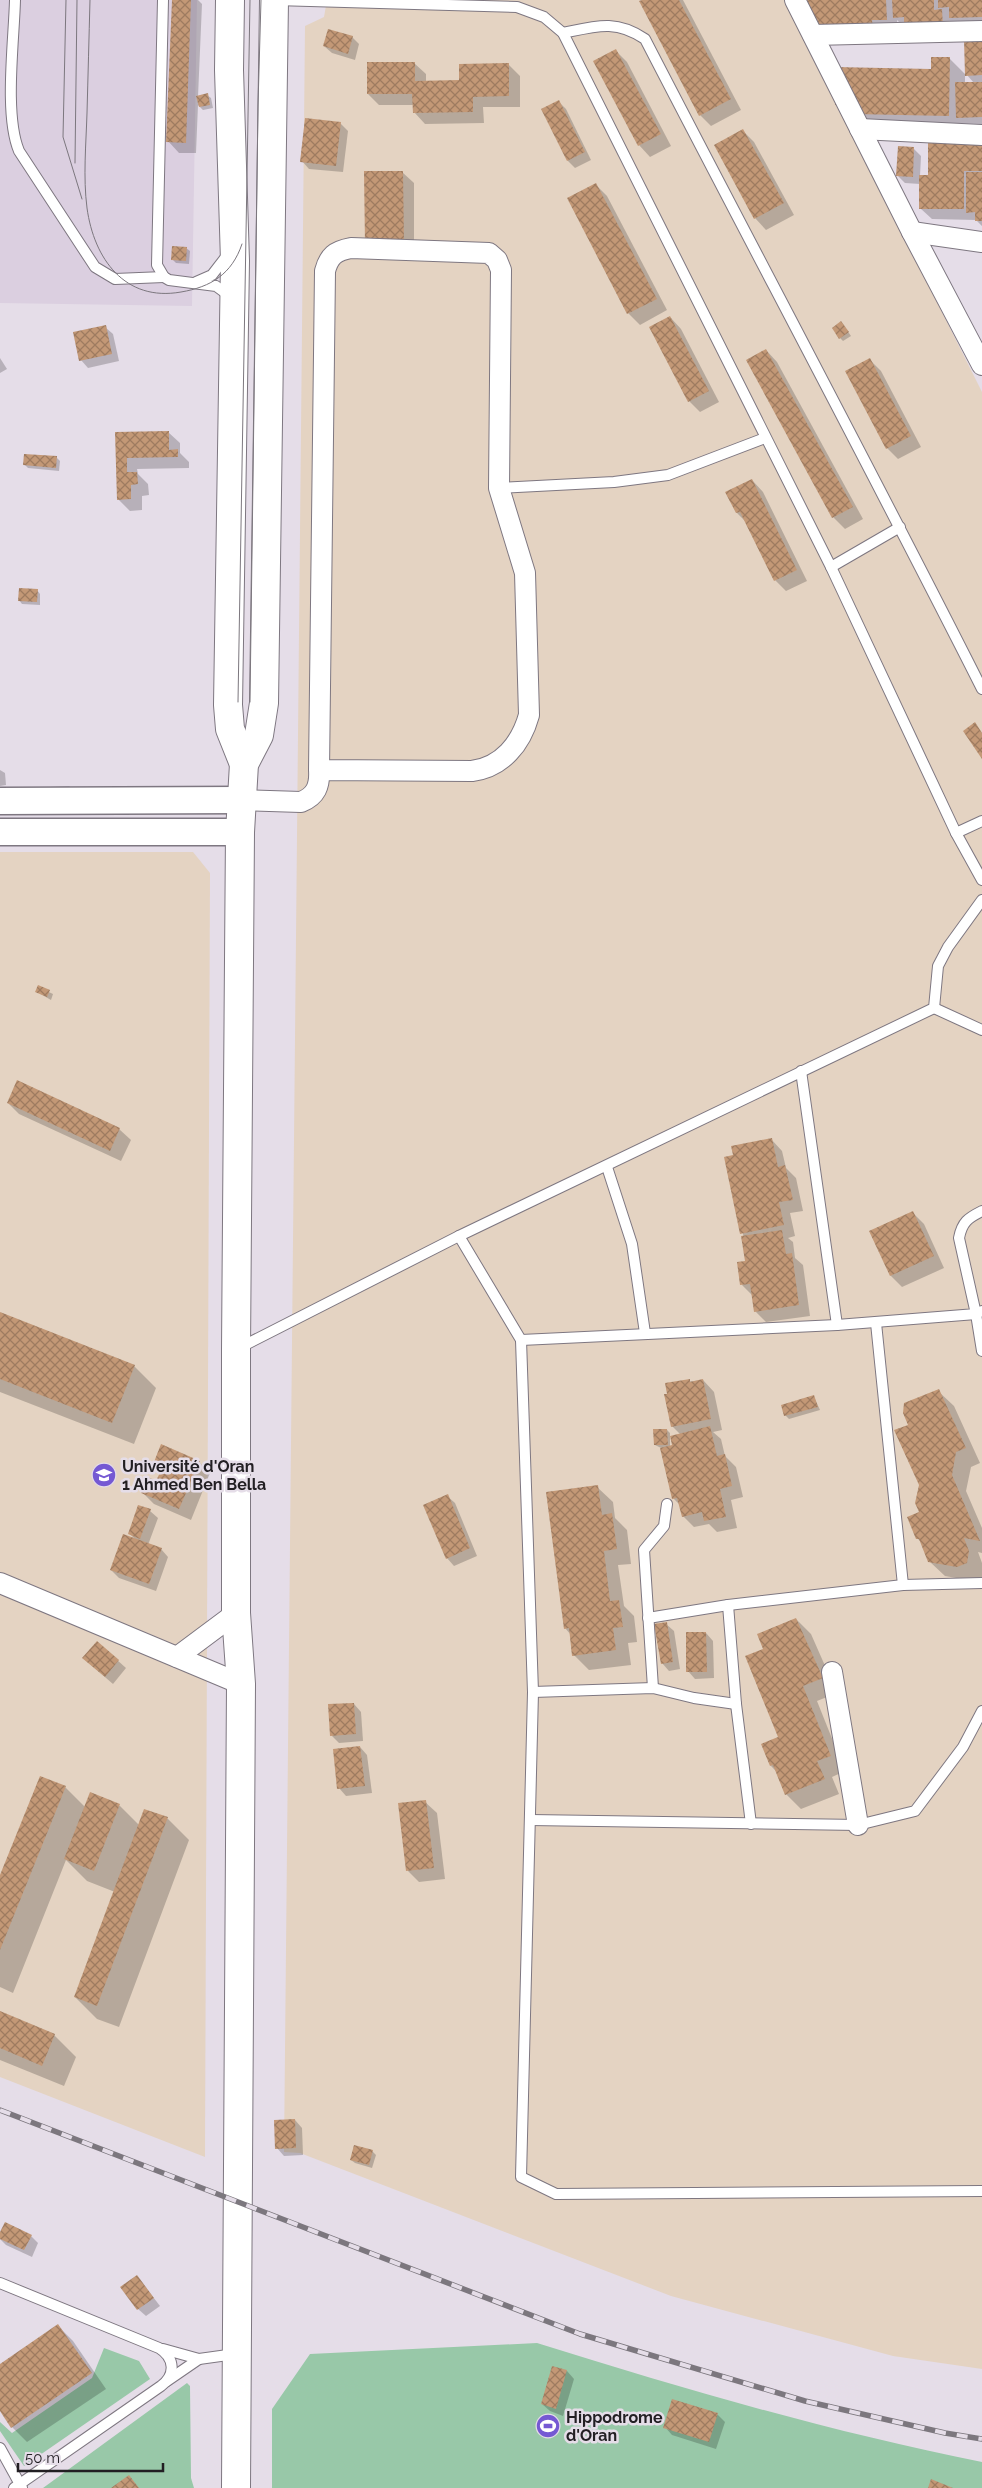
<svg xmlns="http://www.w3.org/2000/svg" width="982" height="2488" font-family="Raleway,sans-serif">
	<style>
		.built { fill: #dbcfe0 }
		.education { fill: #e4d3c2 }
		.grass { fill: #98c8a8 }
		.shadow { fill: #0003 }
		.building { fill: url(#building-cross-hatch) }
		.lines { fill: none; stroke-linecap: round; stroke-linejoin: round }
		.service-casing { stroke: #7e7781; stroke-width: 12 }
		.minor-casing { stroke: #7e7781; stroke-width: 22 }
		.tertiary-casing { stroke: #7e7781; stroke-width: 29 }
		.secondary-casing { stroke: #7e7781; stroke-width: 30 }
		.service { stroke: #fff; stroke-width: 10 }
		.minor { stroke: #fff; stroke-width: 20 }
		.tertiary { stroke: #fff; stroke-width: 26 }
		.secondary { stroke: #fff; stroke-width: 28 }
		.tram { stroke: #7c777e; stroke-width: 1 }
		.rail-casing { stroke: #7c777e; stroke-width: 5.5 }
		.rail { stroke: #e5dde8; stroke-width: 4; stroke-dasharray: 11; stroke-linecap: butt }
		.labels { text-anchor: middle; stroke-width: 5; stroke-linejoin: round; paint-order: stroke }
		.poi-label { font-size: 16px; font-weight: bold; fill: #221f23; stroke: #e5dde8; text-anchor: start }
	</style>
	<defs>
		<pattern id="building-cross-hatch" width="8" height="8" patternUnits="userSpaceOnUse" patternTransform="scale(1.25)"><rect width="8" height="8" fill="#c39876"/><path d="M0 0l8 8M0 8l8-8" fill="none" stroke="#9e7b60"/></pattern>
	</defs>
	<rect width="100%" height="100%" fill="#e5dde8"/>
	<path class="built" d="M0,0H197L192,306L0,303Z"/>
	<g class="education">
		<path d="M327,0H786L982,392V2369L893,2356L671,2296L300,2153L284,2152L305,26L324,17Z"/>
		<path d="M0,852H193L210,873L205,2157L0,2077Z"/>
	</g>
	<g class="grass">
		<path d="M537,2343C684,2389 831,2432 982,2462V2488H272V2409L310,2354Z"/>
		<path d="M104,2348L139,2361L150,2379L24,2466L0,2431V2422L12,2433L92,2378Z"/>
		<path d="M187,2383L190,2386L191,2478L194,2488H43Z"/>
	</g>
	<g class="shadow">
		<path d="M173,0H198L202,4L198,97L207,95L211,98L213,108L203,110L198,105L196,153H179L168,141Z"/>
		<path d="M644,0H683L741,110L711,126L700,115Z"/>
		<path d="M788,0H982V28L962,29L953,21L954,38L917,40L897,20L898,31L799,20L788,9Z"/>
		<path d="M352,37L359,44L355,60L332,53L324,46Z"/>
		<path d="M982,40V124L851,120L836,105L932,70L950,59L965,74V83H974L967,75Z"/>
		<path d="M616,51L627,62L671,146L650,157L639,145Z"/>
		<path d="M414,63L426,74V82L461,81L508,64L520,76V107H483L484,123L425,124L414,112V105H379L368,94Z"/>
		<path d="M559,102L566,109L591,160L575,168L568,161L543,109Z"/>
		<path d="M340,123L348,131L343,172L309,169L302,161Z"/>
		<path d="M743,131L754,142L794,215L766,230L755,218Z"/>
		<path d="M982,142V226L976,220L932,219L920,208V184L905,183L898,176L914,149L921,156L920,176H929Z"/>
		<path d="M402,172L414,183V255H378Z"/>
		<path d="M596,185L607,196L667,310L640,325L628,313Z"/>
		<path d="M186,248L190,251L189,264L176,263L173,260Z"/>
		<path d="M670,317L681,329L719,402L700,412L689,401Z"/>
		<path d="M844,326L851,336L843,341L840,338Z"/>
		<path d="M105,327L113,334L119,361L88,368L81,360Z"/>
		<path d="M766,350L777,362L863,519L845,529L833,517L747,360Z"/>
		<path d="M0,358L7,369L0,373Z"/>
		<path d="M869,359L881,371L921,447L898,459L887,448Z"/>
		<path d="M168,432L180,443V453L189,462V468L137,469L138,474L148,484L149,495L142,496V510L130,511L118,499L116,433Z"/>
		<path d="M56,457L60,461L59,471L28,468L25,465Z"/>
		<path d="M752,480L763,492L807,581L786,591L775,580L746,522L737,513Z"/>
		<path d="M37,590L40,594V605L22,604L19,600Z"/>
		<path d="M0,770L5,773L6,785L0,786Z"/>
		<path d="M69,786L73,789L50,797V787Z"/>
		<path d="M38,987L53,994L51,1000L37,992Z"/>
		<path d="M8,1103L119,1129L131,1140L121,1161L19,1114Z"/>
		<path d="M771,1139L782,1151L786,1168L796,1178L803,1211L790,1213L795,1236L788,1238L793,1242L795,1258L803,1265L810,1316L766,1322L755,1311L753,1296L742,1285L746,1262L735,1156Z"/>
		<path d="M913,1213L924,1224L944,1268L902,1287L891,1276L871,1232Z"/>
		<path d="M0,1314L134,1366L156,1388L134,1444L0,1392Z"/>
		<path d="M703,1380L714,1392L722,1430L713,1432L721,1439L725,1456L736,1467L743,1497L731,1500L737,1528L717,1532L709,1524L694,1527L683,1516L680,1505L673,1498L661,1448L655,1445L667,1430L670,1433V1447L674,1446L680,1434L672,1426L666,1384Z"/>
		<path d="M938,1391L954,1406L980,1463L971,1467L966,1491L982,1528V1553L978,1552L982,1563V1577L973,1581L945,1576L929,1561L921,1542L917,1538L921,1513L920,1485L909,1425Z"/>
		<path d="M814,1397L820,1410L789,1419L786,1416L783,1406Z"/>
		<path d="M155,1462H199L210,1473L191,1520L154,1504L142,1492L157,1482L163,1469Z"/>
		<path d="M597,1487L613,1502L615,1518L627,1530L631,1564L618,1565L624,1606L634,1616L637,1642L628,1643L631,1665L589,1670L574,1655L571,1635L565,1628Z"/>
		<path d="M447,1496L455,1503L477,1556L454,1566L447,1558Z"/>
		<path d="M139,1506L150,1511L158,1518L148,1545L161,1549L168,1557L156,1591L119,1578L111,1570L136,1540L129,1533Z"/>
		<path d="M796,1619L811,1634L837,1693L817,1701L845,1771L832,1777L839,1794L801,1809L786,1794L776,1771L771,1766L780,1738L765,1650Z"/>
		<path d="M666,1624L674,1631L680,1669L669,1671L662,1663Z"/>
		<path d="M706,1633L713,1641L714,1678L695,1679L688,1671Z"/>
		<path d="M97,1642L126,1668L113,1684L91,1665Z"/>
		<path d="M354,1704L361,1712L363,1741L339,1743L331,1735Z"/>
		<path d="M360,1747L367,1755L372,1793L346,1796L339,1788Z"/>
		<path d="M65,1787L86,1808L91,1794L120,1806L139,1825L145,1810L168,1819L189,1840L119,2027L97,2019L75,1997L115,1892L87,1881L66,1860L13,1993L0,1987V1878Z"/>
		<path d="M425,1802L437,1813L445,1879L419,1882L408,1871Z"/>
		<path d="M0,2012L54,2035L76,2057L64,2086L0,2060Z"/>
		<path d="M295,2120L302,2128L303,2155L284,2156L277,2148Z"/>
		<path d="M372,2151L376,2155L372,2168L355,2163L351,2160Z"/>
		<path d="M0,2235L31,2236L38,2243L32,2257L6,2245L0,2239Z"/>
		<path d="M137,2276L160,2306L146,2316L138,2309Z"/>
		<path d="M58,2326L73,2341L106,2389L27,2442L12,2427L0,2409V2365Z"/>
		<path d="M553,2367L567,2371L574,2379L563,2416L550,2411L542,2404Z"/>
		<path d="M717,2414L725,2422L716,2449L672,2435L665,2427Z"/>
	</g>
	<g class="building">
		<path d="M172,0H191L186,143L166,142Z"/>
		<path d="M642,0H679L731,99L699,116L639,1Z"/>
		<path d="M786,0H886L887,20H872L873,28L801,30V9H787Z"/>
		<path d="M892,0H934V10L942,9L943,27L904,29V17L893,18Z"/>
		<path d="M938,0H982V17L949,18V7L938,8Z"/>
		<path d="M328,29L353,36L348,54L323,46Z"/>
		<path d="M964,39H982V75L965,76Z"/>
		<path d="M616,49L661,134L638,146L593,61Z"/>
		<path d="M931,57H950L949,116L853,114V106L835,105V67L931,69Z"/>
		<path d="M367,62H415V81L459,80V64L509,63V96L473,97V112L413,113L412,94H367Z"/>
		<path d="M955,82H982V117L956,118Z"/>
		<path d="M208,93L210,105L199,107L196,96Z"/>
		<path d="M559,100L585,152L567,161L541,109Z"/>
		<path d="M305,118L341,122L336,166L300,162Z"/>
		<path d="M743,129L784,203L754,219L714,145Z"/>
		<path d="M928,141H982V171H964V209H919V175H928Z"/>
		<path d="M898,146L914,147L913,177L896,176Z"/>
		<path d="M364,171H403L404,244H365Z"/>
		<path d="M966,172H982V221H975V212L966,213Z"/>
		<path d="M596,183L657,299L627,314L567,198Z"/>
		<path d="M172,246L187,247L186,261L171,260Z"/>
		<path d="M670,316L709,391L688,402L649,327Z"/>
		<path d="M841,321L849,332L839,339L832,328Z"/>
		<path d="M106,325L112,354L79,361L73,332Z"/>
		<path d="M766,349L853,507L832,518L746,360Z"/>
		<path d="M870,358L911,436L886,449L845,371Z"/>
		<path d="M169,431V450L178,449V457L127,458V472H137L138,484L131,485V499L117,500L115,432Z"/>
		<path d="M24,454L57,456L56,468L23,465Z"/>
		<path d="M752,479L797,570L774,581L740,512L736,513L725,492Z"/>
		<path d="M19,588L38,589L37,602L18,601Z"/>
		<path d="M975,722L982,733V759L963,731Z"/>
		<path d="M38,985L50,990L47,997L35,992Z"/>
		<path d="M17,1080L120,1128L110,1151L7,1103Z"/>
		<path d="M772,1138L778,1167L785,1165L793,1200L779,1202L784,1225L740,1234L724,1157L733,1155L731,1146Z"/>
		<path d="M913,1211L934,1256L890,1276L869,1231Z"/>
		<path d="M782,1230L786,1254L792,1253L799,1305L754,1312L750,1284L740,1285L737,1262L745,1261L741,1236Z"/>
		<path d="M0,1312L135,1365L112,1423L0,1379Z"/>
		<path d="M690,1379V1382L703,1379L711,1419L671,1427L664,1394H667L665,1383Z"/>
		<path d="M939,1389L966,1448L956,1452L952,1475L980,1541L964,1538L969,1551L967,1563L957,1567L928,1562L919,1539H916L907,1517L919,1512L915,1503L919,1485L894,1430L908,1425L903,1413L904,1403Z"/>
		<path d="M814,1395L818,1407L784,1416L781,1405Z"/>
		<path d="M710,1426L717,1456L725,1454L732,1486L720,1489L726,1517L704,1521L702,1512L682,1517L677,1498L672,1499L660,1448L672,1445L670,1436Z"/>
		<path d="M653,1429H667L668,1445H654Z"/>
		<path d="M161,1444L200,1461L179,1509L141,1493L148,1477L156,1481L163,1466L154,1462Z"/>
		<path d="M598,1485L602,1515L612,1513L617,1549L604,1551L610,1601L619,1600L623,1627L613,1628L616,1650L572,1656L569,1628L564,1629L546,1492Z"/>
		<path d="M448,1494L470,1548L446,1559L423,1505Z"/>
		<path d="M138,1505L151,1509L140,1539L128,1534Z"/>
		<path d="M123,1534L162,1548L149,1584L110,1570Z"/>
		<path d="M796,1618L823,1678L803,1686L831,1756L817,1761L825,1779L785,1795L773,1765L770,1766L761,1744L778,1737L745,1656L763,1649L757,1634Z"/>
		<path d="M667,1622L673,1662L661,1664L654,1624Z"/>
		<path d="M686,1632H706L707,1672H686Z"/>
		<path d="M97,1641L119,1660L105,1677L82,1658Z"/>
		<path d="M354,1703L356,1734L330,1736L328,1704Z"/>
		<path d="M360,1746L365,1786L337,1789L333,1749Z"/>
		<path d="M40,1776L66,1786L0,1950V1875Z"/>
		<path d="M90,1792L120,1804L94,1871L64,1859Z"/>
		<path d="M426,1800L434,1868L406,1871L398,1803Z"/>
		<path d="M144,1809L168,1817L97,2006L74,1997Z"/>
		<path d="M0,2011L55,2034L42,2066L0,2048Z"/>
		<path d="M295,2119L296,2148L275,2149L274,2120Z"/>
		<path d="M354,2145L373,2150L369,2165L350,2160Z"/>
		<path d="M5,2222L32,2235L24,2250L0,2239V2232Z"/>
		<path d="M137,2275L154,2298L137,2310L120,2287Z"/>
		<path d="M58,2324L92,2373L11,2428L0,2411V2364Z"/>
		<path d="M552,2366L567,2370L556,2409L541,2404Z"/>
		<path d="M672,2399L718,2413L709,2442L663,2428Z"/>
		<path d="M129,2475L139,2488H111Z"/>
		<path d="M931,2479L953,2488H928Z"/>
	</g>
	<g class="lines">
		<g class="service-casing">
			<g id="service">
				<path d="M15,0C14,41 4,115 19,151L95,267L115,279L164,277"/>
				<path d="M163,0L157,265L164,277L169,280L216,286L231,297"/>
				<path d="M275,0L517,7L544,17L563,33L831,567L956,833L982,880"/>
				<path d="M563,33C596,26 616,19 645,39C757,256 872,471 982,689"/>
				<path d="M196,282L212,275L229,253"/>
				<path d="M499,488L614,482L668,475L765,438"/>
				<path d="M831,567L900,527"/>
				<path d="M956,833L982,821"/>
				<path d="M934,1008L982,1030"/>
				<path d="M801,1071L837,1325"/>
				<path d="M607,1167L632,1244L645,1333"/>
				<path d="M459,1236L521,1340L533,1692L521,2177L556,2194L982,2191"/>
				<path d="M982,1311L976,1314L982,1351"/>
				<path d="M876,1323L903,1585"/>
				<path d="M521,1340L837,1325L976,1314L959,1238C962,1222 968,1218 982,1211"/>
				<path d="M239,1348L459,1236L934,1008L938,966L948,947L982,900"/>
				<path d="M728,1605L736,1704L751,1824"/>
				<path d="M648,1618L728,1605L903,1585L982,1583"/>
				<path d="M653,1688L644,1550L664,1526L667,1504"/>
				<path d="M533,1692L653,1688L694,1698L736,1704"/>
				<path d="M530,1820L858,1825L915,1811L963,1747L982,1711"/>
				<path d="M0,2283L159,2348C175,2358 176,2375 161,2386L14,2488"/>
				<path d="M163,2349L199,2359L167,2381"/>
				<path d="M199,2359L235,2354"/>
				<path d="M0,2448L22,2488"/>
			</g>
		</g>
		<g class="minor-casing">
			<g id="minor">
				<path d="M795,0L912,232L982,365"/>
				<path d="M813,35L982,31"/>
				<path d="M860,129L982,135"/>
				<path d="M912,232L982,242"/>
				<path d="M241,800L301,802C316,796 320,786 319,770L325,271C329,256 335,251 351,248L489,253L497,260L501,270L499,488L525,573L529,715C521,744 502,767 472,771L319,770"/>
				<path d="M0,1583L241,1684"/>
				<path d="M177,1657L236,1613"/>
				<path d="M832,1672L858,1825"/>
			</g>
		</g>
		<g class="tertiary-casing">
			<g id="tertiary">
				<path d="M0,801L241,800"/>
				<path d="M0,832H240"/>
			</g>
		</g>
		<g class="secondary-casing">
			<g id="secondary">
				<path d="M230,0L229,70L235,261L228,705L230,729L244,764"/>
				<path d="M236,2488L241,1684L236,1613V1349L240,832L244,764L259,735L264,703L274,0"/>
			</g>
		</g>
		<use href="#service" class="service"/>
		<use href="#minor" class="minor"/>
		<use href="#tertiary" class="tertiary"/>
		<use href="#secondary" class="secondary"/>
		<g class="tram">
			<path d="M66,0L63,137L82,199"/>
			<path d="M90,0C89,38 88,76 87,113C86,145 83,177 87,208C94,259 125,302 181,292C211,287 232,274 242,244"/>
			<path d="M75,163L77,0"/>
			<path d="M238,702L250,0"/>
			<path d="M250,702L258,105L261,0"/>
		</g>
		<g class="rail-casing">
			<path id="rail" d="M0,2110L580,2334L805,2401L945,2433L982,2439"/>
		</g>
		<use href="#rail" class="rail"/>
	</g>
	<defs>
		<g id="university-disc" transform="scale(1.25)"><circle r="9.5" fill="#7559d3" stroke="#e5dde8"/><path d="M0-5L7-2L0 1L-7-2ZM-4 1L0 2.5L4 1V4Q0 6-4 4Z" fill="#fff"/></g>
		<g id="stadium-disc" transform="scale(1.25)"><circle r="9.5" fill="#7559d3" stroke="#e5dde8"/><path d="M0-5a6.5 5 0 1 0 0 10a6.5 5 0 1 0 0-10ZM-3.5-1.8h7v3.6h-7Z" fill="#fff"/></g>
	</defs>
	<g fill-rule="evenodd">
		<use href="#university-disc" x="104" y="1475"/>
		<use href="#stadium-disc" x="548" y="2426"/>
	</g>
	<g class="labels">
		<g class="poi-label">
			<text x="122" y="1472">Université d'Oran<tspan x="122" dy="18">1 Ahmed Ben Bella</tspan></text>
			<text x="566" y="2423">Hippodrome<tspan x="566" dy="18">d'Oran</tspan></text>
		</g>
	</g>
	<path d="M18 2463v8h145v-8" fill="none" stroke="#221f23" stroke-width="2.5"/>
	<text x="25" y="2463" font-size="15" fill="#221f23" stroke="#e5dde8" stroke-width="4" paint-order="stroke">50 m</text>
</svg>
